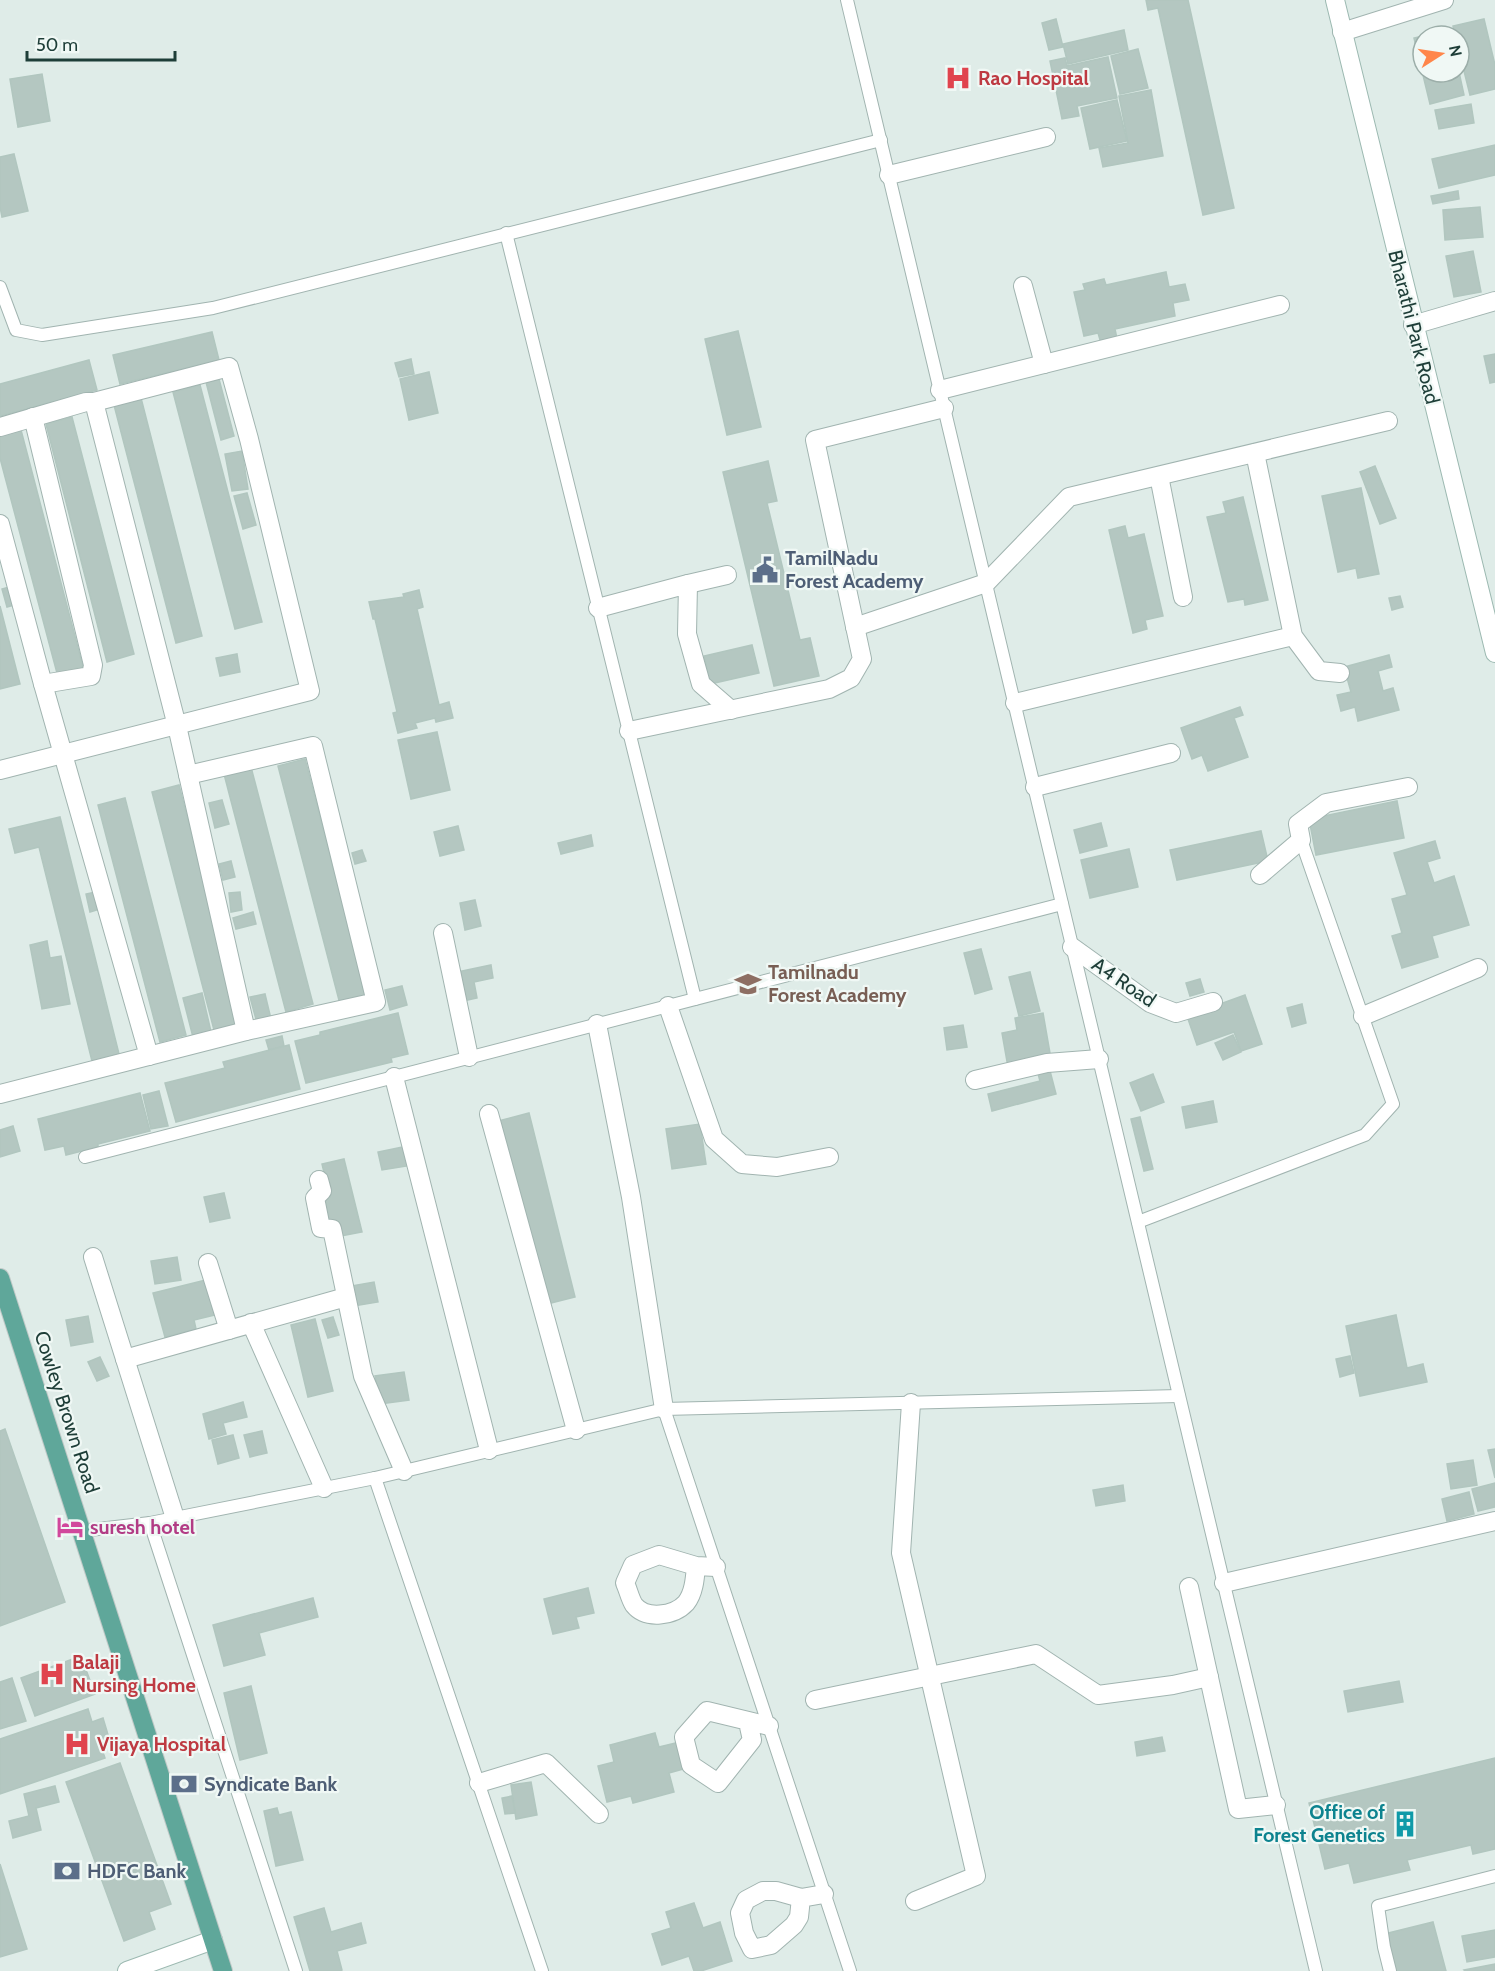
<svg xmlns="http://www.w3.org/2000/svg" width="1495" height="1971" font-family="Cabin,sans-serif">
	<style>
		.building { fill: #b4c7c1; stroke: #b1c6bf; stroke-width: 1.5 }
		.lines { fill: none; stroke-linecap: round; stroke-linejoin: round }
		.lane-casing { stroke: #a1b4b0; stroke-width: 14 }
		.street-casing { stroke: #a1b4b0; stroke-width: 20 }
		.secondary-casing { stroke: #9cb9b1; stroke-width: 20 }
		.primary-casing { stroke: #c0c9c7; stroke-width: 20 }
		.lane { stroke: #fff; stroke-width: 12 }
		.street { stroke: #fff; stroke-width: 18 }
		.secondary { stroke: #fff; stroke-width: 18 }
		.primary { stroke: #5fa79a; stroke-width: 18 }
		.labels { text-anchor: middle; stroke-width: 4.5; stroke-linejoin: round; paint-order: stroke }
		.health-label { font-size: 20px; font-weight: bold; fill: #be3a42; stroke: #f0f8f5; text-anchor: start }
		.street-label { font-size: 20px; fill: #1e3e38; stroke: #f0f8f5 }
		.service-label { font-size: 20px; font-weight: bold; fill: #4e5e75; stroke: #f0f8f5; text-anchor: start }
		.education-label { font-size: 20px; font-weight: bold; fill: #785e54; stroke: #f0f8f5; text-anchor: start }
		.hotel-label { font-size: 20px; font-weight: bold; fill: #b23c85; stroke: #f0f8f5; text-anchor: start }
		.culture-label { font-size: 20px; font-weight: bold; fill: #0d838f; stroke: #f0f8f5; text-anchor: end }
	</style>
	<rect width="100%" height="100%" fill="#dfece8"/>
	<g class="building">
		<path d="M1146,0H1188L1234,208L1203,215L1158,8L1148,10Z"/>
		<path d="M1056,19L1063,47L1049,50L1042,23Z"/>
		<path d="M1484,19L1495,65V89L1470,95L1459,51V36H1455L1453,26Z"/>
		<path d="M1124,30L1128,50L1068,64L1063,44Z"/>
		<path d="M1423,36V72H1459L1464,95L1430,104L1414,38Z"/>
		<path d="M1138,49L1148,88L1120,94L1111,56Z"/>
		<path d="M1108,57L1117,98L1077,106L1079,116L1062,119L1050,61L1065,58L1067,66Z"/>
		<path d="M42,74L50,121L18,127L10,79Z"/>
		<path d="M1151,90L1163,156L1103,167L1099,148L1128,143L1119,96Z"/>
		<path d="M1117,100L1127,141L1090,149L1081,108Z"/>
		<path d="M1471,104L1474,123L1439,129L1435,110Z"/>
		<path d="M1495,145V175L1439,188L1432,159Z"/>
		<path d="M14,154L28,211L2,217L0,207V157Z"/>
		<path d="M1458,191L1459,199L1433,204L1431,196Z"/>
		<path d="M1480,207L1483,237L1445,240L1443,210Z"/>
		<path d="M1473,251L1481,292L1454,297L1446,256Z"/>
		<path d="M1166,272L1169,287L1185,284L1189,300L1173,303L1175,316L1115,329L1117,339L1101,343L1098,333L1084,336L1074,292L1085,290L1083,284L1104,279L1106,285Z"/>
		<path d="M738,331L761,427L727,435L705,339Z"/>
		<path d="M212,332L219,360L120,384L113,355Z"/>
		<path d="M1495,354V382L1490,383L1484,356Z"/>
		<path d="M411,359L414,374L399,377L395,363Z"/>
		<path d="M89,360L97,390L0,416V384Z"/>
		<path d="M429,372L438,413L409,420L400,379Z"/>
		<path d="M219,379L234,436L221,440L206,382Z"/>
		<path d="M200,385L262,622L235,629L173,392Z"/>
		<path d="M141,398L202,636L176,643L114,405Z"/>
		<path d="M72,417L134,654L107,662L46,424Z"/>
		<path d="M21,430L83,667L57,673L0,458V435Z"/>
		<path d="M242,451L248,489L232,491L225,454Z"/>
		<path d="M768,461L777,501L767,503L800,640L810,638L819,676L774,686L723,472Z"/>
		<path d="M1375,466L1396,518L1380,524L1360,472Z"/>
		<path d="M1361,488L1379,574L1358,578L1356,568L1338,572L1322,496Z"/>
		<path d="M247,493L256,525L243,529L234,496Z"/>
		<path d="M1243,497L1268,600L1245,605L1244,599L1228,602L1207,517L1226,513L1223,502Z"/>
		<path d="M1125,526L1128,538L1144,534L1163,616L1145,620L1147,629L1133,633L1109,530Z"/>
		<path d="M13,586L18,604L7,607L2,589Z"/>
		<path d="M419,590L423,607L417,609L439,705L449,702L453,718L436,722L435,718L415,723L417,728L398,733L393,713L397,712L375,619H373L369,602L404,597L403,594Z"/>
		<path d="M1400,596L1403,607L1392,610L1389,598Z"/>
		<path d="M0,606L20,684L0,689Z"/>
		<path d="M752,645L759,673L710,684L704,656Z"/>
		<path d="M237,654L240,672L220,676L216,658Z"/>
		<path d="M1389,655L1392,667L1378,671L1383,691L1393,688L1399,710L1358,721L1355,707L1341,711L1337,695L1351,692L1344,667Z"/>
		<path d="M1240,707L1243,715L1234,718L1248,757L1208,771L1202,755L1192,759L1181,728Z"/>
		<path d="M437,732L450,790L411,799L398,740Z"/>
		<path d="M305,759L367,997L340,1004L278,766Z"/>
		<path d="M251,767L313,1004L286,1012L224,774Z"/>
		<path d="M179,785L240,1023L214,1030L152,792Z"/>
		<path d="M125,798L186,1035L160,1042L98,805Z"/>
		<path d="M222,800L229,824L215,828L209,803Z"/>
		<path d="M1397,801L1404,838L1316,855L1309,819Z"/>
		<path d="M60,817L119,1054L92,1061L39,847L15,853L9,829Z"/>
		<path d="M1101,823L1107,846L1080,853L1074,830Z"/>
		<path d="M458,826L464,850L440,856L434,832Z"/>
		<path d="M1261,831L1268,861L1177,880L1170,850Z"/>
		<path d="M591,835L593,846L561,854L558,843Z"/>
		<path d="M1435,841L1440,858L1427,862L1434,883L1454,876L1469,925L1432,936L1438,957L1402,968L1392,936L1402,933L1392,899L1407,895L1394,853Z"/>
		<path d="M1129,849L1138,887L1090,898L1081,860Z"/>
		<path d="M362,850L366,861L355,864L352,853Z"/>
		<path d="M231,861L235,877L223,880L219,864Z"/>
		<path d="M96,892L100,909L90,912L86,894Z"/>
		<path d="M240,892L242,910L231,912L229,893Z"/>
		<path d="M475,900L481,926L465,930L460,903Z"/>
		<path d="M253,912L256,924L236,929L233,918Z"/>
		<path d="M47,941L50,958L61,956L70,1004L42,1009L30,945Z"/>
		<path d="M981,949L992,989L975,994L964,953Z"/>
		<path d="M491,965L493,978L474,982L477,998L463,1001L457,972Z"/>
		<path d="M1030,972L1040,1011L1019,1016L1009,977Z"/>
		<path d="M1200,979L1204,992L1190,996L1186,983Z"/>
		<path d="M402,986L407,1005L390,1010L385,990Z"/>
		<path d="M202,993L212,1036L194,1041L183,998Z"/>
		<path d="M265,994L271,1019L257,1023L250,997Z"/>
		<path d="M1245,995L1262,1044L1241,1051L1234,1032L1197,1045L1187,1016Z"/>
		<path d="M1302,1004L1306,1023L1292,1027L1287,1008Z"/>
		<path d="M398,1013L408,1054L391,1058L392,1062L306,1083L295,1041L320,1035V1032Z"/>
		<path d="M1043,1013L1051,1059L1008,1067L1002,1033L1017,1030L1015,1018Z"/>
		<path d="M963,1025L967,1047L947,1050L944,1028Z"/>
		<path d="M1233,1035L1241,1052L1223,1060L1215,1043Z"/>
		<path d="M282,1036L284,1046L269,1050L266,1040Z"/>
		<path d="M289,1045L300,1089L176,1122L165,1083L225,1068L223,1062Z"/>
		<path d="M1049,1067L1056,1094L992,1111L988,1094L1040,1081L1037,1070Z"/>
		<path d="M1153,1074L1164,1102L1141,1111L1130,1083Z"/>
		<path d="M159,1091L168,1126L151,1129L143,1095Z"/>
		<path d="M140,1093L150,1131L98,1144V1147L66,1155L64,1146L45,1150L38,1119Z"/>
		<path d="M1213,1101L1217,1122L1186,1128L1182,1107Z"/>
		<path d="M529,1113L575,1297L543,1305L498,1121Z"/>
		<path d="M1140,1117L1153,1169L1144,1171L1131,1119Z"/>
		<path d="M700,1124L706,1164L672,1169L666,1129Z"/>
		<path d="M13,1126L20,1151L0,1157V1130Z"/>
		<path d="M403,1147L407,1166L382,1170L378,1152Z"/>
		<path d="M344,1159L362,1232L341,1236L325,1226L319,1200L330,1197L322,1164Z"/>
		<path d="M224,1193L230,1218L210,1222L204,1197Z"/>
		<path d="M177,1257L181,1280L155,1284L151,1261Z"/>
		<path d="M206,1280L215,1315L194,1320L196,1329L165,1337L153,1293Z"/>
		<path d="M374,1282L378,1302L354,1306L351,1286Z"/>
		<path d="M1396,1315L1407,1368L1423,1364L1427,1382L1360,1396L1346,1326Z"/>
		<path d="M88,1316L93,1342L71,1346L66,1320Z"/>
		<path d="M333,1317L339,1335L328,1338L322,1320Z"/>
		<path d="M315,1319L333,1391L308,1397L291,1325Z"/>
		<path d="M1350,1356L1354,1373L1340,1377L1336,1359Z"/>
		<path d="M100,1357L109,1376L97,1381L88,1362Z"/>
		<path d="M404,1372L409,1400L380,1404L375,1376Z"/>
		<path d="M243,1402L247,1417L223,1423L226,1434L209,1439L203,1414Z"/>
		<path d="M5,1429L65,1602L0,1626V1431Z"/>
		<path d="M262,1431L267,1453L250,1457L244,1435Z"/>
		<path d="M233,1435L239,1458L218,1464L212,1440Z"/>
		<path d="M1495,1449V1478L1488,1450Z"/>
		<path d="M1473,1460L1477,1485L1451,1489L1447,1464Z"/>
		<path d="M1495,1483V1507L1478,1511L1472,1489Z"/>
		<path d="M1123,1485L1125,1501L1096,1506L1093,1490Z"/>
		<path d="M1469,1492L1474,1514L1447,1521L1442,1499Z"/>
		<path d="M588,1588L594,1613L576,1617L579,1628L553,1634L544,1599Z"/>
		<path d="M313,1598L318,1617L259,1633L265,1655L224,1666L213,1625Z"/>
		<path d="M81,1656L95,1694L35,1716L21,1678Z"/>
		<path d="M12,1678L26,1721L0,1729V1682Z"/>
		<path d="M1399,1681L1403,1702L1348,1712L1344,1691Z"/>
		<path d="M251,1686L267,1753L240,1760L224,1693Z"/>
		<path d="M88,1709L92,1722L103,1718L109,1738L99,1741L105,1758L0,1794V1739Z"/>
		<path d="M655,1733L659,1747L680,1742L687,1768L669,1773L674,1792L633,1803L631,1796L607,1802L598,1766L614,1762L610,1745Z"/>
		<path d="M1162,1737L1165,1751L1137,1756L1135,1742Z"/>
		<path d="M1495,1758V1849L1473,1854L1471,1845L1407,1860L1410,1870L1354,1883L1349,1863L1325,1869L1309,1803Z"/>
		<path d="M120,1763L171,1904L149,1912L155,1929L124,1941L66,1782Z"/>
		<path d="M531,1782L537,1815L516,1819L511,1785Z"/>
		<path d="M55,1786L59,1802L36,1808L41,1830L13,1838L9,1821L29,1816L24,1794Z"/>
		<path d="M512,1796L515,1813L505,1814L502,1798Z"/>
		<path d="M277,1808L279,1815L291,1812L303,1860L276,1866L264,1811Z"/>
		<path d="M0,1864L27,1949L0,1957Z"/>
		<path d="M694,1903L703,1928L720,1922L732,1961L701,1971H694L689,1956L662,1965L652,1934L671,1928L666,1912Z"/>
		<path d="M324,1908L331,1932L361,1923L366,1943L337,1951L342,1970L340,1971H310L294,1917Z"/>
		<path d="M1433,1922L1446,1971H1394L1384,1934Z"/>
		<path d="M1495,1930V1957L1467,1962L1462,1936Z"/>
		<path d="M1495,1964V1971H1465L1464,1970Z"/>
	</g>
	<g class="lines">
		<g class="lane-casing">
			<g id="lane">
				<path d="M847,0L1316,1971"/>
				<path d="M506,233L695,999"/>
				<path d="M0,287L16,330L42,335L213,308L881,140"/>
				<path d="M85,1157L1062,904"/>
				<path d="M1138,1222L1365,1135L1393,1104L1301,840"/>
				<path d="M664,1409L850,1971"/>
				<path d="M375,1478L542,1971"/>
				<path d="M150,1523L296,1971"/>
				<path d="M81,1531L150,1523L375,1478L664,1409L1179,1396"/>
				<path d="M1390,1971L1384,1947L1378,1906L1495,1876"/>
			</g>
		</g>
		<g class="street-casing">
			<g id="street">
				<path d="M1342,32L1444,0"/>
				<path d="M889,175L1046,137"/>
				<path d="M1023,286L1044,364"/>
				<path d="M1413,325L1495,301"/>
				<path d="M940,390L1280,305"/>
				<path d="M94,402L177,726L246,1031"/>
				<path d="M33,417L93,665L91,676L43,684"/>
				<path d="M0,427L86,402H94L229,367L249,439L310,691L0,770"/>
				<path d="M1255,453L1293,636L1319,671L1340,673"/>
				<path d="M1159,476L1183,597"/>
				<path d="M0,524L43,684L149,1056"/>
				<path d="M688,584L727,575"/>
				<path d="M598,608L688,584L687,634L701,684L731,710"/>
				<path d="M855,627L986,583L1069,497L1388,421"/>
				<path d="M1015,703L1293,636"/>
				<path d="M629,731L829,689L851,678L862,659L815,440L944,408"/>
				<path d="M1035,787L1171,753"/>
				<path d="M1260,875L1301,840L1298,824L1326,803L1408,787"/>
				<path d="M443,933L469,1057"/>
				<path d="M1072,947L1150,1003L1176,1013L1213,1002"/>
				<path d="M668,1006L714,1139L742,1164L777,1167L829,1157"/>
				<path d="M1363,1016L1478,968"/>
				<path d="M597,1024L631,1197L664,1409"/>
				<path d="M394,1077L489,1450"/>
				<path d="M975,1080L1047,1063L1099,1059"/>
				<path d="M0,1094L246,1031L376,1002L313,746L188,775"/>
				<path d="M489,1114L576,1430"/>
				<path d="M319,1180L322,1191L315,1198L321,1228L332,1229L363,1376L404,1471"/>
				<path d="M93,1257L175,1518"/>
				<path d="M208,1263L229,1330"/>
				<path d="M251,1323L324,1488"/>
				<path d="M125,1359L346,1297"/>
				<path d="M911,1403L901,1553L976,1876L915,1901"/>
				<path d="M696,1566C695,1578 694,1593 686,1603C674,1616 646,1620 634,1605C630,1599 628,1589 625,1583L633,1565L659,1555L696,1566L716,1567"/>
				<path d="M1224,1583L1495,1521"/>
				<path d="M1189,1587L1238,1809L1276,1805"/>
				<path d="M815,1700L1036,1654L1098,1695L1173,1685L1209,1677"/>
				<path d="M748,1722L752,1740L718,1783L691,1765L684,1737L707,1711L769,1726"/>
				<path d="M479,1783L546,1763L599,1814"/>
				<path d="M801,1898L799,1917L794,1925L771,1945L752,1949L744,1933L740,1913L746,1900L763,1891H776L801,1898L824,1894"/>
			</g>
		</g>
		<g class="secondary-casing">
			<g id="secondary">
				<path d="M1335,0L1495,653"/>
				<path d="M127,1971L213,1940"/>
			</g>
		</g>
		<g class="primary-casing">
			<path id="primary" d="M0,1278L223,1971"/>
		</g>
		<use href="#lane" class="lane"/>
		<use href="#street" class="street"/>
		<use href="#secondary" class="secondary"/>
		<use href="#primary" class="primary"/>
	</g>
	<defs>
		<g id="hospital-bare" transform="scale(2.07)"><path d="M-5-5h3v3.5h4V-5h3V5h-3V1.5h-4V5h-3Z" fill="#e0444e" stroke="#f0f8f5" stroke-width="2.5" paint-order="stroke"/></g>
		<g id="civic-bare" transform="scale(2.07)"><path d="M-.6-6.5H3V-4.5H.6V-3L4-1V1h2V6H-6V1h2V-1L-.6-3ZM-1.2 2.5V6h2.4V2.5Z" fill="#5c6f8a" stroke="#f0f8f5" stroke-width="2.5" paint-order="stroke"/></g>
		<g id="university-bare" transform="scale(2.07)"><path d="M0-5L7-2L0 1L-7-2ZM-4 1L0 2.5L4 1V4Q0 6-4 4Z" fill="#8d6e63" stroke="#f0f8f5" stroke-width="2.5" paint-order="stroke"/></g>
		<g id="hotel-bare" transform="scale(2.07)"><path d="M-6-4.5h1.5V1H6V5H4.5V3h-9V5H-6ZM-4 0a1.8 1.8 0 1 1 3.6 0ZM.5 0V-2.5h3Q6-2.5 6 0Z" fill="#d1479c" stroke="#f0f8f5" stroke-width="2.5" paint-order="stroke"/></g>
		<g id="bank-bare" transform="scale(2.07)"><path d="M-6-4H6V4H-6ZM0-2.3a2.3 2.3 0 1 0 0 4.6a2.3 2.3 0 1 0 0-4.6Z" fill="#5c6f8a" stroke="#f0f8f5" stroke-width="2.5" paint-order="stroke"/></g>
		<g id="building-bare" transform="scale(2.07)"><path d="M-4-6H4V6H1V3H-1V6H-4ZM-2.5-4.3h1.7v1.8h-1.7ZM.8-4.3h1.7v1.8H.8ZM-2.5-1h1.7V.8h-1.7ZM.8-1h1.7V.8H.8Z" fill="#0f9aa8" stroke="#f0f8f5" stroke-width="2.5" paint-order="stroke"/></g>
	</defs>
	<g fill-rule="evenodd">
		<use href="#hospital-bare" x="958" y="78"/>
		<use href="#civic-bare" x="765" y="570"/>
		<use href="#university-bare" x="748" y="984"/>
		<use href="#hotel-bare" x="70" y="1527"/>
		<use href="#hospital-bare" x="52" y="1674"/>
		<use href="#hospital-bare" x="77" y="1744"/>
		<use href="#bank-bare" x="184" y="1784"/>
		<use href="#building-bare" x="1405" y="1824"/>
		<use href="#bank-bare" x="67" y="1871"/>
	</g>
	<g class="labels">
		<g class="health-label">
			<text x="978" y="85">Rao Hospital</text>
			<text x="72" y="1669">Balaji<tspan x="72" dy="23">Nursing Home</tspan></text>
			<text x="97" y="1751">Vijaya Hospital</text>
		</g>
		<g class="street-label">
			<text transform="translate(1414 327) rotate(76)" y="7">Bharathi Park Road</text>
			<text transform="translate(1124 982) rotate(34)" y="7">A4 Road</text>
			<text transform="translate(67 1412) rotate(72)" y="7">Cowley Brown Road</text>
		</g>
		<g class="service-label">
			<text x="785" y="565">TamilNadu<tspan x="785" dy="23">Forest Academy</tspan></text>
			<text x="204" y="1791">Syndicate Bank</text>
			<text x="87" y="1878">HDFC Bank</text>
		</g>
		<g class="education-label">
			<text x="768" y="979">Tamilnadu<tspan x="768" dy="23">Forest Academy</tspan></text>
		</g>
		<g class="hotel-label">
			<text x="90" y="1534">suresh hotel</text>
		</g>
		<g class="culture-label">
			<text x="1385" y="1819">Office of<tspan x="1385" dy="23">Forest Genetics</tspan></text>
		</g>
	</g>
	<g transform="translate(1441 54) rotate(78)"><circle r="28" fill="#f0f8f5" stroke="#9caea9" stroke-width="1.5"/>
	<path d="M0-4.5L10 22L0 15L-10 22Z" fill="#ff864a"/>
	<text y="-9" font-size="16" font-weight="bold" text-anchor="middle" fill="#1e3e38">N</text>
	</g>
	<path d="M27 51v9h148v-9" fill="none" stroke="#1e3e38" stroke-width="3"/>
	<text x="36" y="51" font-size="18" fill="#1e3e38" stroke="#f0f8f5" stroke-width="4.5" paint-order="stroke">50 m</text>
</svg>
